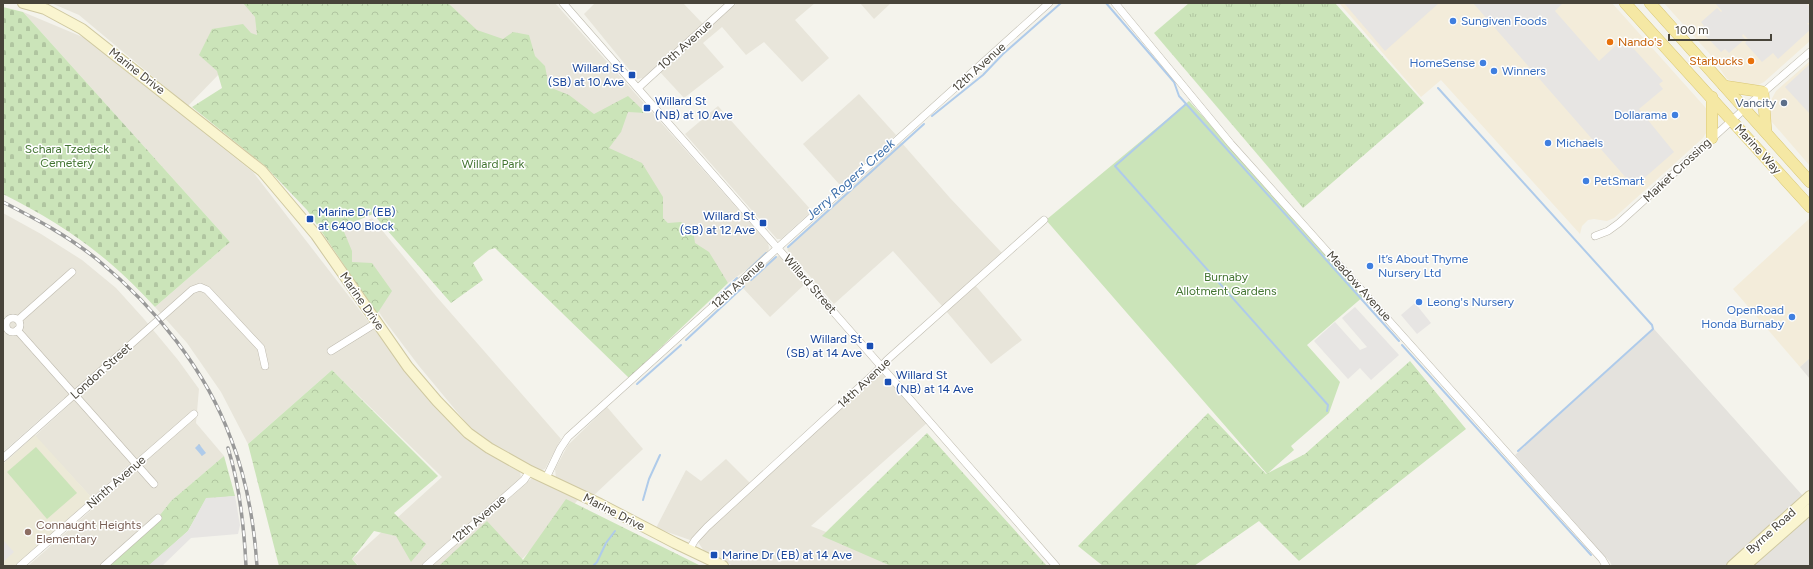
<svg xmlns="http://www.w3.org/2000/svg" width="1813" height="569" font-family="Figtree,sans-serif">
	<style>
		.residential { fill: #e8e5da }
		.commercial { fill: #f3ecda }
		.industrial { fill: #e4e2dd }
		.education { fill: #ece9d7 }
		.grass { fill: url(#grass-tufts) }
		.forest { fill: url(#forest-crowns) }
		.cemetery { fill: url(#cemetery-stones) }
		.garden { fill: #cbe4b9 }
		.parking { fill: #e7e5e3 }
		.water { fill: url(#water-waves) }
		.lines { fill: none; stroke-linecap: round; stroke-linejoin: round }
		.stream { stroke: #afcbea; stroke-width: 2 }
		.street-casing { stroke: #bfbbaf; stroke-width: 8 }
		.secondary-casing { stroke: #cfc8a0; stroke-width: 12 }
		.primary-casing { stroke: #d9c775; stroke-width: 12 }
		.street { stroke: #fff; stroke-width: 7 }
		.secondary { stroke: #faf5d0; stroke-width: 10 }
		.primary { stroke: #f5e8a4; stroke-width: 11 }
		.rail-casing { stroke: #999; stroke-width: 3.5 }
		.rail { stroke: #fff; stroke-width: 2; stroke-dasharray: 6; stroke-linecap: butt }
		.shop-dot { fill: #3f7fe0; stroke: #fff; stroke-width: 1.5 }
		.food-dot { fill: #e8710a; stroke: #fff; stroke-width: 1.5 }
		.transit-dot { fill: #1a4fb4; stroke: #fff; stroke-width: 1.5 }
		.service-dot { fill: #5c6f8a; stroke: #fff; stroke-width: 1.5 }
		.education-dot { fill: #8d6e63; stroke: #fff; stroke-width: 1.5 }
		.labels { text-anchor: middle; stroke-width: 3; stroke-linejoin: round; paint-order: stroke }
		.shop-label { font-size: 12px; fill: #366cbe; stroke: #fff; text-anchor: start }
		.food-label { font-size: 12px; fill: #c56008; stroke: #fff; text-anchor: start }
		.street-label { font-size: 12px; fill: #48443a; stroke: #fff }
		.transit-label { font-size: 12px; fill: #164399; stroke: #fff; text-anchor: start }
		.service-label { font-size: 12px; fill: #4e5e75; stroke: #fff; text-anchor: end }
		.park-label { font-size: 12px; fill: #437532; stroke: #fff }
		.education-label { font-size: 12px; fill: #785e54; stroke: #fff; text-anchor: start }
		.water-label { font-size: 13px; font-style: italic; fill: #3d6faa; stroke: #fff }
	</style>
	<defs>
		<pattern id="grass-tufts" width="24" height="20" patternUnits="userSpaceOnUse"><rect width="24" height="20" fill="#cbe4b9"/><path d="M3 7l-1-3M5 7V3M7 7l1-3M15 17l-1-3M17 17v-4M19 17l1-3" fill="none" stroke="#b0c5a0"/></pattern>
		<pattern id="forest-crowns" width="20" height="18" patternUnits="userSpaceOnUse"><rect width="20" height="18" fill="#cbe4b9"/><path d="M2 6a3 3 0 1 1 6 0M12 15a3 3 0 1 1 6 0" fill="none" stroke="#b0c5a0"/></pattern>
		<pattern id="cemetery-stones" width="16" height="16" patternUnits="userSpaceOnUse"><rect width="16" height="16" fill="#cbe4b9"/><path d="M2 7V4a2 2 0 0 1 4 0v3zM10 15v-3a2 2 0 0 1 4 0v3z" fill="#b0c5a0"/></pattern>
		<pattern id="water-waves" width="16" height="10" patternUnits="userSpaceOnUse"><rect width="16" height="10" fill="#afcbea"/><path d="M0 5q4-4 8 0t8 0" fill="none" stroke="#90a6bf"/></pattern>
	</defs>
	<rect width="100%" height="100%" fill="#f4f3ec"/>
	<g class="residential">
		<path d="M51,3H251L274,31L221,72L188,106L79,15Z"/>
		<path d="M448,3H555L768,243L769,248L767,255L728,283Z"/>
		<path d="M595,3H683L703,24L643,78L637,79L584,14Z"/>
		<path d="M737,3H815L795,20L829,58L802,82L764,42L746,55L722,27L703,43L724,67L684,98L660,72Z"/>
		<path d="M860,3H891L874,19Z"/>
		<path d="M23,12L85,38L253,172L375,330L405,372L434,405L480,448L520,472L521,478L421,566H359L352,559L442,477L332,370L248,444L221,392L187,343L155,307L230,242Z"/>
		<path d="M859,94L896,135L840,185L803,144Z"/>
		<path d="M718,106L812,211L781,239H777L685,134Z"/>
		<path d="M901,142L950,198L1002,253L943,307L893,251L834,304L788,251L787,247Z"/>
		<path d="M3,213L41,234L82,260L116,288L144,319L178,360L199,389L196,423L224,456L171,501L149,529L110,566H28L132,474L126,467L92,498L35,436L69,405L64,398L3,452Z"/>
		<path d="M372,218L436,296L561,439L545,469L539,471L508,456L473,431L419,366L385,321L330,239Z"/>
		<path d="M779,256L805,284L770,317L741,286L774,257Z"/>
		<path d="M975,285L1022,340L991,364L946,311Z"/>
		<path d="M882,374L927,423L811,526L869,549L904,566H733L704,551L698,542L714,524L878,375Z"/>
		<path d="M607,407L643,449L593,496L556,478L555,469L568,445Z"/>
		<path d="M726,459L750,483L690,540L656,528L686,470L701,481Z"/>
		<path d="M531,479H537L579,499L523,558L512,566H431Z"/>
	</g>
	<g class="commercial">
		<path d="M1339,3H1612L1705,107L1709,113V128L1703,138L1614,218L1607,221L1594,219L1588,220L1582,226L1580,234L1441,80L1421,97Z"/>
		<path d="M1664,3H1810V41L1764,82L1756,86L1742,85L1727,79L1709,53Z"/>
		<path d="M1810,61V166L1771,121L1769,117V104L1776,91Z"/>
		<path d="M1810,218V358L1800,367L1733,289Z"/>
	</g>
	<g class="industrial">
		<path d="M1654,329L1803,496L1726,566H1612L1610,562L1515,455Z"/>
		<path d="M1810,358V379L1800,367Z"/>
		<path d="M1810,515V566H1753L1796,526Z"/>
	</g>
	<path class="education" d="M35,435L92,498L15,566H3V464Z"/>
	<path class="grass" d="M1189,3H1335L1424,103L1303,208L1154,33Z"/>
	<g class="forest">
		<path d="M243,3H448L477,30L503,39L513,32L529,35L535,56L545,66L549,87L569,95L594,114L628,96L646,113L628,112L621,132L609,148L642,163L663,197V218L668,223L681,222L693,229L695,243L709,252L728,283L629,378L495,248L489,250L473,263L483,280L451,303L373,214L342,227L352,251V262L372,263L392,291L377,314L307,210L265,166L192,107L222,88L217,71L199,55L212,29L243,24L251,33L257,35L255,17Z"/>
		<path d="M1410,361L1466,429L1299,561L1259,521L1194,566H1103L1078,546L1208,413L1266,474L1305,454Z"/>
		<path d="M332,370L438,476L394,513L426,544L411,562L396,536L374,531L352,559L358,566H279L248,444Z"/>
		<path d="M927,433L1047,566H891L822,536Z"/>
		<path d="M224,456L235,496L206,499L188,531L151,564L148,566H106L149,529L171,501Z"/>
		<path d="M566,499L701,566H439L487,521L523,560Z"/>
	</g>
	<path class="cemetery" d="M3,7L23,12L230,242L155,307C108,256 65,225 3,194Z"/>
	<g class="garden">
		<path d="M1189,101L1364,296L1307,345L1340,382L1329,413L1291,446L1294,450L1267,474L1046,220Z"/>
		<path d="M36,447L77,493L47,519L7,472Z"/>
	</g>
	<g class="parking">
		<path d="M1344,3H1439L1385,51Z"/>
		<path d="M1473,3H1563L1555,11L1599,61L1624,38L1663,81L1659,84L1663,89L1639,109L1674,152L1634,187Z"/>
		<path d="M1715,3H1806L1810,7V23H1807L1810,26V30L1778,59L1773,53L1762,62L1745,43L1748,39L1743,34L1742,36L1745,39L1729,53L1725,49L1721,52L1700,30L1704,26L1701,22L1717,8L1721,12L1722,11Z"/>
		<path d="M1810,64V114L1785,87Z"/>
		<path d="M1415,303L1431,323L1417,334L1401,315Z"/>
		<path d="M1355,307L1399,355L1371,380L1360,368L1348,379L1314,341L1335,322L1360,350L1367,347L1342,318Z"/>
		<path d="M235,496L240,525L238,534L191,538L162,566H148L188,531L206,498Z"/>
		<path d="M3,540L14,552L3,562Z"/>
	</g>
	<path class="water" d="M199,444L206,453L202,456L195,448Z"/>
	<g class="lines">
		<g class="stream">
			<path d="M1106,3L1174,82L1179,96L1399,341"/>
			<path d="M1438,88L1652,325L1653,329L1518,451"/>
			<path d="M1186,104L1115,166L1328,405L1327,411"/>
			<path d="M932,116L983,75L1003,54L1061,3"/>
			<path d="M788,247L924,124"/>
			<path d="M747,271L766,253"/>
			<path d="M751,280L776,257"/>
			<path d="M710,304L737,278"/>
			<path d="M686,340L744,286"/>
			<path d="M1402,345L1591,555"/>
			<path d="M637,384L681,345"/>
			<path d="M643,500L649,479L660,455"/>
			<path d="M593,566L597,562L606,543L615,531"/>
		</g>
		<g class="street-casing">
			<g id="street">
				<path d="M563,3L1056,566"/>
				<path d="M1115,3L1231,144L1602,559L1606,566"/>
				<path d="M638,88L731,3"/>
				<path d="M1595,236L1608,231L1619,223L1751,103L1810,52"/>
				<circle cx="13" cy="325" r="7"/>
				<path d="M18,320L72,272"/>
				<path d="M17,330L154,484"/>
				<path d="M331,351L376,323"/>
				<path d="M3,458L192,290L200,287L207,290L261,348L265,366"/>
				<path d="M546,478L560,449L568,437L1049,3"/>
				<path d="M689,550L695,540L707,527L876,372L887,360L1044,220"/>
				<path d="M20,566L194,414"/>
				<path d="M104,566L158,518"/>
				<path d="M426,566L524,480L530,471"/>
			</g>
		</g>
		<g class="secondary-casing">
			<g id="secondary">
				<path d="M23,3L45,9L82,29L262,171L316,235L408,367L437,401L468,433L489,448L530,471L600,504L675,543L723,566"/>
				<path d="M1732,566L1810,496"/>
				<path d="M1745,566L1810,509"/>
			</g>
		</g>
		<g class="primary-casing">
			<g id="primary">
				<path d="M1625,3L1810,207"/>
				<path d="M1650,3L1810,182"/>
				<path d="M1724,86L1763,92L1766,132"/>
				<path d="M1712,97V138"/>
			</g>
		</g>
		<use href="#street" class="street"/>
		<use href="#secondary" class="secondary"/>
		<use href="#primary" class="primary"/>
		<g class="rail-casing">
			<g id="rail">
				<path d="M3,202C36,219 70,237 99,261C155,307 206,370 231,439C247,480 254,522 257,566"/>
				<path d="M228,448C240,486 244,526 246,566"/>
			</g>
		</g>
		<use href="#rail" class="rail"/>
	</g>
	<g class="shop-dot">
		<circle cx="1453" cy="21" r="4"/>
		<circle cx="1483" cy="63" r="4"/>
		<circle cx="1494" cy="71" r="4"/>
		<circle cx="1675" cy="115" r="4"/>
		<circle cx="1548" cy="143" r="4"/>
		<circle cx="1586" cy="181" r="4"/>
		<circle cx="1370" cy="266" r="4"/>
		<circle cx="1419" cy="302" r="4"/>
		<circle cx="1792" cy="317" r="4"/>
	</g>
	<g class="food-dot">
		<circle cx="1610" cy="42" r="4"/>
		<circle cx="1751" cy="61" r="4"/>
	</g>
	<g class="transit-dot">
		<rect x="628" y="71" width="8" height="8" rx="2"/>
		<rect x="643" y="104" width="8" height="8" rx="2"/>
		<rect x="306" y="215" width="8" height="8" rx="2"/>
		<rect x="759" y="219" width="8" height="8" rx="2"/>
		<rect x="866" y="342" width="8" height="8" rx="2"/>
		<rect x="884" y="378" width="8" height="8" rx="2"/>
		<rect x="710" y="551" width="8" height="8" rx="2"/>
	</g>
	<circle class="service-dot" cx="1784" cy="103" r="4"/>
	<circle class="education-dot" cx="28" cy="532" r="4"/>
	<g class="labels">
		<g class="shop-label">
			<text x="1461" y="25">Sungiven Foods</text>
			<text x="1475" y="67" text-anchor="end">HomeSense</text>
			<text x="1502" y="75">Winners</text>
			<text x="1667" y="119" text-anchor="end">Dollarama</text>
			<text x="1556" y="147">Michaels</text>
			<text x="1594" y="185">PetSmart</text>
			<text x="1378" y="263">It’s About Thyme<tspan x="1378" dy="14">Nursery Ltd</tspan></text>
			<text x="1427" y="306">Leong's Nursery</text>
			<text x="1784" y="314" text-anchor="end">OpenRoad<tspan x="1784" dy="14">Honda Burnaby</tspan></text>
		</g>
		<g class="food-label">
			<text x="1618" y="46">Nando's</text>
			<text x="1743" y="65" text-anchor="end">Starbucks</text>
		</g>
		<g class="street-label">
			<text transform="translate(685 45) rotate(-42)" y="4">10th Avenue</text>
			<text transform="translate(979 67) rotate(-42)" y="4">12th Avenue</text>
			<text transform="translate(137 71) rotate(38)" y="4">Marine Drive</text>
			<text transform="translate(1758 149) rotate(48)" y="4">Marine Way</text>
			<text transform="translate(1677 170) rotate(-43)" y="4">Market Crossing</text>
			<text transform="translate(738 284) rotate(-42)" y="4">12th Avenue</text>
			<text transform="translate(810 284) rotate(49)" y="4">Willard Street</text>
			<text transform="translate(1359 286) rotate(48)" y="4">Meadow Avenue</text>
			<text transform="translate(362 301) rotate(55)" y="4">Marine Drive</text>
			<text transform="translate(101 371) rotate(-42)" y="4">London Street</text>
			<text transform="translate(864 383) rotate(-43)" y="4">14th Avenue</text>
			<text transform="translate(116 482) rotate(-41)" y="4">Ninth Avenue</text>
			<text transform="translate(614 512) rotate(27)" y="4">Marine Drive</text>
			<text transform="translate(479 519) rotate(-41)" y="4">12th Avenue</text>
			<text transform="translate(1771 531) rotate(-42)" y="4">Byrne Road</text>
		</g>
		<g class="transit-label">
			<text x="624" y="72" text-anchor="end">Willard St<tspan x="624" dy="14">(SB) at 10 Ave</tspan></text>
			<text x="655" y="105">Willard St<tspan x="655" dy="14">(NB) at 10 Ave</tspan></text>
			<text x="318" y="216">Marine Dr (EB)<tspan x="318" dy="14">at 6400 Block</tspan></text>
			<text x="755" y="220" text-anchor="end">Willard St<tspan x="755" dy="14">(SB) at 12 Ave</tspan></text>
			<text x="862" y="343" text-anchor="end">Willard St<tspan x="862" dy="14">(SB) at 14 Ave</tspan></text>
			<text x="896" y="379">Willard St<tspan x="896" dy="14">(NB) at 14 Ave</tspan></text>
			<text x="722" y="559">Marine Dr (EB) at 14 Ave</text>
		</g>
		<g class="service-label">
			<text x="1776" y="107">Vancity</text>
		</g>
		<g class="park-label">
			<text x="67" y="153">Schara Tzedeck<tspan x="67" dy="14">Cemetery</tspan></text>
			<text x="493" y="168">Willard Park</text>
			<text x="1226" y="281">Burnaby<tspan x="1226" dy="14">Allotment Gardens</tspan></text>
		</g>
		<g class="education-label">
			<text x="36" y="529">Connaught Heights<tspan x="36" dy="14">Elementary</tspan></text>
		</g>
		<g class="water-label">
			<text transform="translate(850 179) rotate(-42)" y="5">Jerry Rogers' Creek</text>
		</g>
	</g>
	<rect width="1813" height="569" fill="none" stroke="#48443a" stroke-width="8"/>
	<path d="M1669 34v6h102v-6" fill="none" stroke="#48443a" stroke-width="2"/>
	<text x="1675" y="34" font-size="12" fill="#48443a" stroke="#ffffff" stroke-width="3" paint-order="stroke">100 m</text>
</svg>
